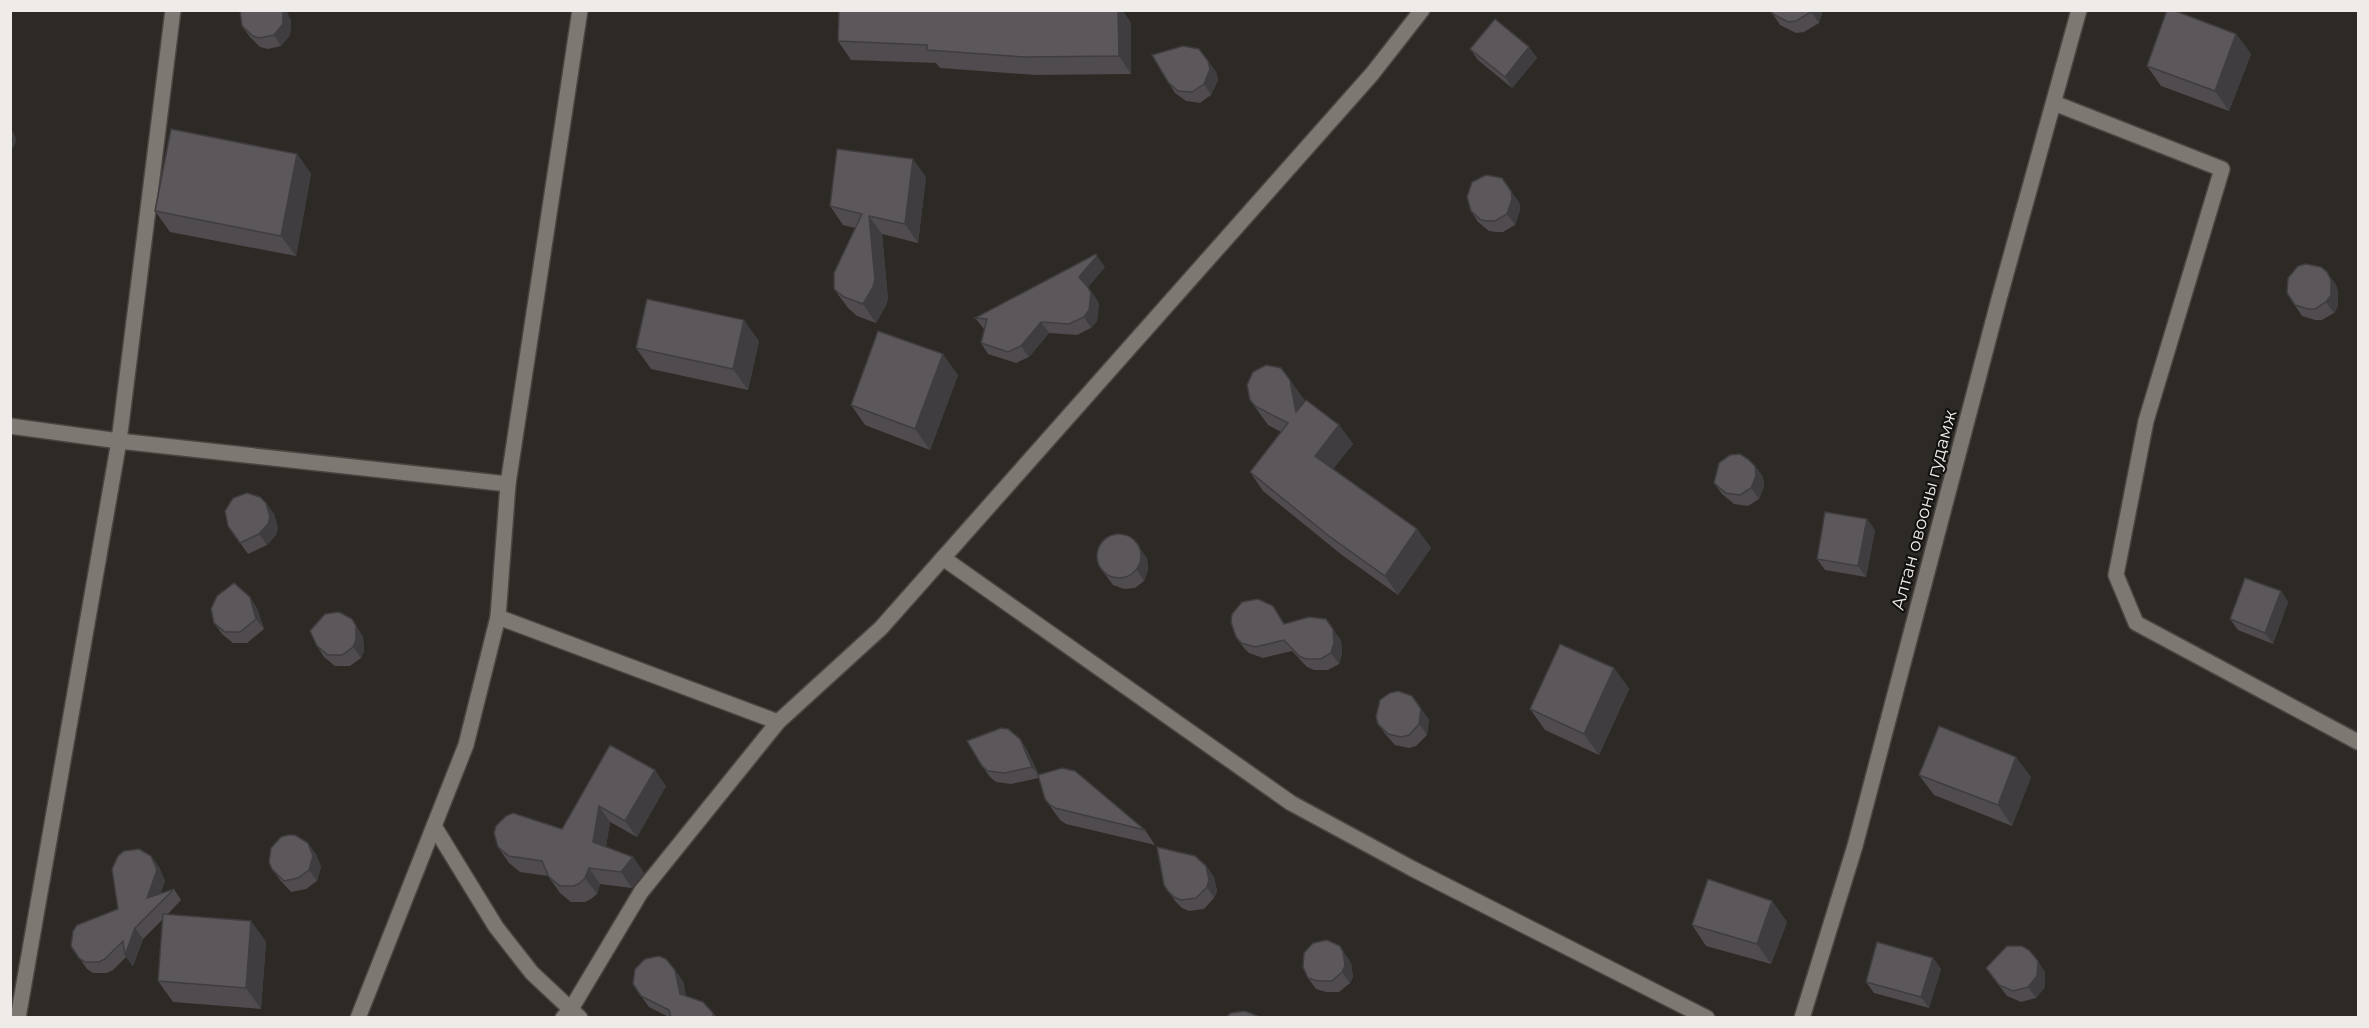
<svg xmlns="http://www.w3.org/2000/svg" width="2369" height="1028" font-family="Montserrat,sans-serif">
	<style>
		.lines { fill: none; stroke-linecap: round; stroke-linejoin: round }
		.street-casing { stroke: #4a4542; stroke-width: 18 }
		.secondary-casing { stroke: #4a4542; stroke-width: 18 }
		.street { stroke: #7e7873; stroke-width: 15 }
		.secondary { stroke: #7e7873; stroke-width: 15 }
		.wall { fill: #4f4b4e }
		.shaded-wall { fill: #403d40 }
		.building { fill: #5c575b; stroke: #403d40; stroke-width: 1.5 }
		.labels { text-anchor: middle; stroke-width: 4.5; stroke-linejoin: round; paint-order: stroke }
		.street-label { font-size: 18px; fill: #eeebe8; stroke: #141210 }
	</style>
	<rect width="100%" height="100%" fill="#2d2925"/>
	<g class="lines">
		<g class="street-casing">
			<g id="street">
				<path d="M2054,103L2222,169L2146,421L2116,575L2136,623L2358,742"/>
				<path d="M10,426L119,441L508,484"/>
				<path d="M943,558L1291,803L1413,869L1707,1018"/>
				<path d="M498,617L778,722"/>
				<path d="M434,826L496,927L532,973L580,1018"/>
				<path d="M18,1018L119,441L173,10"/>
				<path d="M358,1018L466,745L498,617L508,484L580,10"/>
				<path d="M563,1018L571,1009L641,892L778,722L881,628L1372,74L1422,10"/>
			</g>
		</g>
		<g class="secondary-casing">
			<path id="secondary" d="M1802,1018L1855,846L1999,299L2079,10"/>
		</g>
		<use href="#street" class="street"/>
		<use href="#secondary" class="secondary"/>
	</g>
	<g class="wall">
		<path d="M240,10H286L291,21L290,35L281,46L268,49L260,47L250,37L242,26Z"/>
		<path d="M839,10H1122L1131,23V74L1036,75L940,68L936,63L851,60L838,41Z"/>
		<path d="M1770,10H1823L1819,23L1804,32L1796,33L1780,25Z"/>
		<path d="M2236,34L2251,54L2229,111L2161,86L2147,66Z"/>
		<path d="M1529,47L1537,58L1512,88L1478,60L1470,49Z"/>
		<path d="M1208,61L1216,72L1218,80L1211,95L1200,103L1186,101L1175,93L1168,82Z"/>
		<path d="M297,154L311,174L296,256L170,232L155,211Z"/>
		<path d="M926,177L918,243L882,234L888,299L886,305L876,323L857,316L848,308L834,289L855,228L843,225L830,206Z"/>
		<path d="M1519,202L1520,210L1515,225L1503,232H1496L1489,231L1478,222L1471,211Z"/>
		<path d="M1105,267L1088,287L1095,297L1099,304L1097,321L1091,328L1077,335L1049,333L1029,357L1016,363L988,354L981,343L984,329L975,318Z"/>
		<path d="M2335,283L2338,291V306L2334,313L2322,320H2315L2302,316L2287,293Z"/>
		<path d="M759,341L748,390L651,369L636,348Z"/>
		<path d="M958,375L930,450L865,425L851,405Z"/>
		<path d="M1304,399V402L1339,425L1353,444L1333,469L1417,529L1431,548L1398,595L1342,555L1263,491L1250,472L1281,432L1268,425L1250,400Z"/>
		<path d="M1755,466L1763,477L1764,487L1759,499L1748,506L1734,504L1722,494L1714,483Z"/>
		<path d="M266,503L274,514L278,528L276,535L267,545L248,554L228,526Z"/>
		<path d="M1867,519L1875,530L1866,577L1825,570L1817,559Z"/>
		<path d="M1147,558L1148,570L1144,581L1135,588L1124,589L1113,585L1098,565Z"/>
		<path d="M2281,591L2288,602L2273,644L2238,630L2230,619Z"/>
		<path d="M257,608L264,629L247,643H233L222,634L214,623Z"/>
		<path d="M352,619L363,637L364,651L361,658L350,666H335L324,657L317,646Z"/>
		<path d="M1285,624L1341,640L1342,654L1339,664L1328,670H1314L1307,667L1292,651L1263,658L1249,653L1244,648L1236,637Z"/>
		<path d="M1614,668L1629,689L1599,755L1545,730L1530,709Z"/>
		<path d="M1412,696L1429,720L1427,735L1416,746L1409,748L1395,745L1386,735L1378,724Z"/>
		<path d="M1020,739L1027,750L1039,775L1145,830L1155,845L1066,824L1060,820L1045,799L1039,778L1011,784L996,782L990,777L982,766Z"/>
		<path d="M610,745L666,786L637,837L610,822L606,847L633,857L644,873L632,888L600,884L597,894L591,899L585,902H571L560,893L548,876L520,872L509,863L498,847L562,829Z"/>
		<path d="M1919,775L2031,777L2012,826L1934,795Z"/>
		<path d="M316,854L321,867L317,881L306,889L291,892L280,880L272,869Z"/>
		<path d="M151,856L159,867L165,881L160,894L174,889L181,900L168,914L251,921L266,942L261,1009L173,1002L158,981L163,919L143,939L133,966L126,957L113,970L107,973H93L87,969L71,946L118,909Z"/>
		<path d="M1206,866L1214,877L1217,891L1214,898L1204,909L1189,911L1182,908L1176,902L1168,891Z"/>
		<path d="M1772,901L1787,922L1771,964L1706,946L1692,925Z"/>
		<path d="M1347,957L1351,963L1353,977L1350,983L1339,992H1326L1316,989L1308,978Z"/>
		<path d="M1933,958L1941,969L1929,1008L1874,993L1866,982Z"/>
		<path d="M1986,968L2045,972V987L2036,998L2021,1002L2007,996Z"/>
		<path d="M683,981L686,996L713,1013L716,1017H669L649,1007L641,996Z"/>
	</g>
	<g class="shaded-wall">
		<path d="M283,10H286L291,21L290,35L281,46L274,35Z"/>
		<path d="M1118,10H1122L1131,23V74L1119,56Z"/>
		<path d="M1812,10H1823L1819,23L1811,12Z"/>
		<path d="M2236,34L2251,54L2229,111L2215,91Z"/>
		<path d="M1529,47L1537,58L1512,88L1505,77Z"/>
		<path d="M1208,61L1216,72L1218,80L1211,95L1204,84Z"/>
		<path d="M10,126L16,138L15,145L10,152Z"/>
		<path d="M297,154L311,174L296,256L281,236Z"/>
		<path d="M913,159L926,177L918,243L905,224Z"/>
		<path d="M1511,191L1519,202L1520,210L1515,225L1507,214Z"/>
		<path d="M869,216L882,234L888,299L886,305L876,323L863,304Z"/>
		<path d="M1097,256L1105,267L1088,287L1095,297L1099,304L1097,321L1091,328L1084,317L1079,277Z"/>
		<path d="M2327,272L2335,283L2338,291V306L2334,313L2326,302Z"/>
		<path d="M744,320L759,341L748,390L733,369Z"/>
		<path d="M1041,322L1049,333L1029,357L1021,346Z"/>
		<path d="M943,354L958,375L930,450L915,429Z"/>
		<path d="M1290,380L1304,399L1310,431L1296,412Z"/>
		<path d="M1339,425L1353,444L1328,475L1315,456Z"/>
		<path d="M1755,466L1763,477L1764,487L1759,499L1751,488Z"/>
		<path d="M266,503L274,514L278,528L276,535L267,545L259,534Z"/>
		<path d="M1867,519L1875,530L1866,577L1858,566Z"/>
		<path d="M1417,529L1431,548L1398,595L1385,576Z"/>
		<path d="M1139,547L1147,558L1148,570L1144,581L1137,570Z"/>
		<path d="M2281,591L2288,602L2273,644L2265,633Z"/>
		<path d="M250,597L257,608L264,629L256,619Z"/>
		<path d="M352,619L363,637L364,651L361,658L353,647Z"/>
		<path d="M1333,629L1341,640L1342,654L1339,664L1331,653Z"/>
		<path d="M1614,668L1629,689L1599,755L1584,734Z"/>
		<path d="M1421,709L1429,720L1427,735L1419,724Z"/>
		<path d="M1020,739L1027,750L1040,778L1032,767Z"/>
		<path d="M2016,757L2031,777L2012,826L1998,805Z"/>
		<path d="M655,770L666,786L637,837L625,821Z"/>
		<path d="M599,806L610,822L604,858L593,842Z"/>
		<path d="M308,843L316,854L321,867L317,881L309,870Z"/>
		<path d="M151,856L159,867L165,881L155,909L147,898Z"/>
		<path d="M633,857L644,873L632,888L621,872Z"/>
		<path d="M1206,866L1214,877L1217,891L1214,898L1207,887Z"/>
		<path d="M589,868L600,884L597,894L585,878Z"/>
		<path d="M1772,901L1787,922L1771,964L1757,944Z"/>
		<path d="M251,921L266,942L261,1009L246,988Z"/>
		<path d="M135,928L143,939L133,966L125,955Z"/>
		<path d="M1340,946L1351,963L1353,977L1350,983L1342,972Z"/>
		<path d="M1933,958L1941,969L1929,1008L1921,997Z"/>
		<path d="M2038,961L2045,972V987L2036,998L2028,987Z"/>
		<path d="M675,970L683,981L688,1005L680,994Z"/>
	</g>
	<g class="building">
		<path d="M240,10H283V24L274,35L260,38L253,36L242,26Z"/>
		<path d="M839,10H1118L1119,56L1024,57L927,50V45L838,41Z"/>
		<path d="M1770,10H1812L1811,12L1796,21L1788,22L1773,14Z"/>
		<path d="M2167,10H2173L2236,34L2215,91L2147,66Z"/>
		<path d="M1495,19L1529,47L1505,77L1470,49Z"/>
		<path d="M1183,46L1199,49L1208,61L1210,69L1204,84L1192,92L1178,91L1168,82L1152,55Z"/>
		<path d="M171,129L297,154L281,236L155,211Z"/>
		<path d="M837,149L913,159L905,224L869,216L875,280L873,287L863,304L844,297L834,289V273L862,214L830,206Z"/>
		<path d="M1486,175L1502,178L1511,191L1512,199L1507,214L1495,221H1488L1481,220L1471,211L1467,197L1472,182Z"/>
		<path d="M1096,254L1097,256L1079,277L1087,286L1091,293L1089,310L1084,317L1069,324L1041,322L1021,346L1008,352L981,343L987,319L975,318Z"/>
		<path d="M2306,264L2321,267L2327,272L2331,280V295L2326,302L2315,309H2308L2295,305L2287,293L2288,278L2298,266Z"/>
		<path d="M647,299L744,320L733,369L636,348Z"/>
		<path d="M878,331L943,354L915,429L851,405Z"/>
		<path d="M1266,365L1281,368L1290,380L1296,412L1306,400L1339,425L1315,456L1417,529L1385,576L1329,536L1250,472L1288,423L1255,406L1250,400L1247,385L1253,372Z"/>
		<path d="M1740,454L1748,459L1755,466L1756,476L1751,488L1740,495L1726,493L1714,483L1719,463L1730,455Z"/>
		<path d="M247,493L260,497L266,503L270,517L268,524L259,534L240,543L228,526L225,511L233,498Z"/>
		<path d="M1825,512L1867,519L1858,566L1817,559Z"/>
		<circle cx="1119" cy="556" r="22"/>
		<path d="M2245,578L2281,591L2265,633L2230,619Z"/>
		<path d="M234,583L250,597L256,619L240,632H225L214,623L211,609L217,596Z"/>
		<path d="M1258,599L1273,606L1284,624L1309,617L1326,619L1333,629L1334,643L1331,653L1321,659H1306L1299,656L1284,640L1255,647L1241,643L1236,637L1231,622L1232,614L1242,602Z"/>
		<path d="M339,612L352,619L356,626V640L353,647L342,655H328L317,646L310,631L325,614Z"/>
		<path d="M1560,644L1614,668L1584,734L1530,709Z"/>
		<path d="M1398,691L1412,696L1421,709L1419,724L1409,735L1401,737L1388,734L1378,724L1376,717L1380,700L1390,693Z"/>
		<path d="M1939,726L2016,757L1998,805L1919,775Z"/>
		<path d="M1001,728L1008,729L1020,739L1032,767L1004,773L988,771L982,766L967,741Z"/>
		<path d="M610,745L655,770L625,821L599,806L593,842L633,857L621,872L589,868L585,878L580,883L574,886H560L549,877L542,861L509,856L498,847L494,833L496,826L506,816L513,813L562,829Z"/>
		<path d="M1062,768L1075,771L1145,830L1055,808L1049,804L1045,799L1038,775Z"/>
		<path d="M288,835H295L308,843L313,856L309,870L298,878L284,881L272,869L269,862L271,848L281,837Z"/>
		<path d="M1157,847L1195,856L1206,866L1209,880L1207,887L1196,898L1181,900L1174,897L1168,891L1164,885Z"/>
		<path d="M139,849L151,856L157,870L147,898L174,889L135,928L125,955L123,941L105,959L99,962H85L79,958L71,946L73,931L77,925L118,909L112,869L118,856L124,851Z"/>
		<path d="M1708,879L1772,901L1757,944L1692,925Z"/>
		<path d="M163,914L251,921L246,988L158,981Z"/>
		<path d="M1327,940L1340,946L1343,952L1345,966L1342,972L1332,981H1318L1308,978L1303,967L1304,953L1313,943Z"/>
		<path d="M1877,942L1933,958L1921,997L1866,982Z"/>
		<path d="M2007,946H2022L2029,950L2038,961L2037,976L2028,987L2013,991L1999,985L1986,968Z"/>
		<path d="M659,956L666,959L675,970L680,994L703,1002L713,1013V1017H671L669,1010L641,996L633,984L635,969L645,959Z"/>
		<path d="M1245,1011L1260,1017H1226L1231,1013Z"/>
	</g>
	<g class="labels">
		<g class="street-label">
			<text transform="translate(1924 510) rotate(-75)" y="6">Алтан овооны гудамж</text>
		</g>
	</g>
	<rect width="2369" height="1028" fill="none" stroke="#eeebe8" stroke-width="24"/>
</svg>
